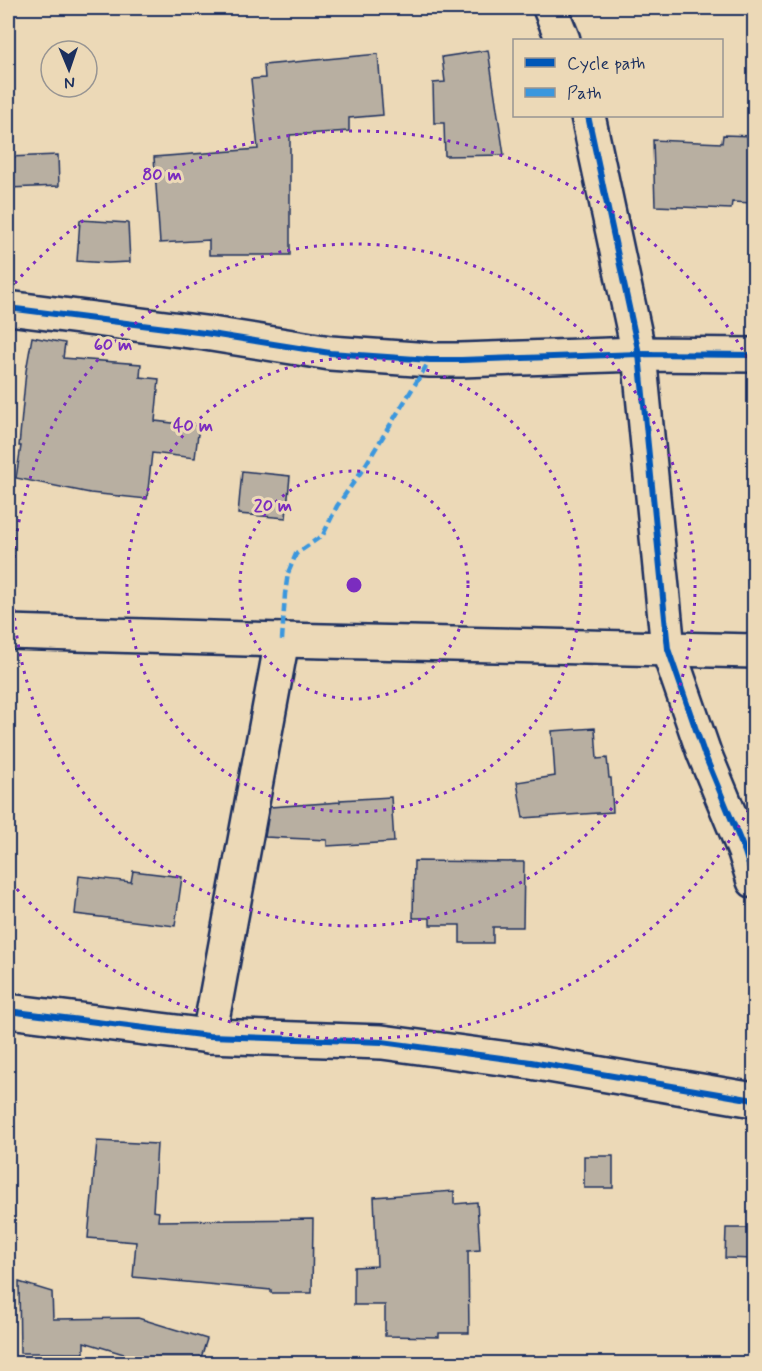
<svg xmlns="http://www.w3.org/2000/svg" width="762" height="1371" font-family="Mynerve,sans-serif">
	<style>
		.building { fill: #b8afa1; stroke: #1b2f5e; stroke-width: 1.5 }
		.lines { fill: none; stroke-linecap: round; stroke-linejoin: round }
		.minor-casing { stroke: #1b2f5e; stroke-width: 38 }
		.minor { stroke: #ecd9b7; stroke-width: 33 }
		.quiet { stroke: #3a97de; stroke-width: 4.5; stroke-dasharray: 9 4.5; stroke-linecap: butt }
		.cycleway-casing { stroke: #ecd9b7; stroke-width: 10 }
		.cycleway { stroke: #0057b8; stroke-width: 6 }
		.ring { fill: none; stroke: #7b2cbf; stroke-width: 3; stroke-dasharray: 3 6 }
		.centre { fill: #7b2cbf; stroke: #ecd9b7; stroke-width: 3 }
		.ring-label { font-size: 18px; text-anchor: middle; font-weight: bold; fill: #7b2cbf; stroke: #ecd9b7; stroke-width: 6; stroke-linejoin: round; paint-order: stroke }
	</style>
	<rect width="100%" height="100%" fill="#ecd9b7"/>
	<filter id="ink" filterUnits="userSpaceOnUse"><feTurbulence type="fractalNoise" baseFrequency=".0167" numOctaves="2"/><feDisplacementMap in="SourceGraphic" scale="12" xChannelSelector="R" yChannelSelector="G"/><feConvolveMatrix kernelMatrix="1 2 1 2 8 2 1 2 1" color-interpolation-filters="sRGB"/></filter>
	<g filter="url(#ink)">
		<g class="building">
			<path d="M488,50L504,155L445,156L444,123H434L433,83L445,82L442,57Z"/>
			<path d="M378,54L383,115L349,118V131L290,135V255H209V240L160,243L154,157L258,149L251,79L265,78L264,65Z"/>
			<path d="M723,135L754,136V203L732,202L731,209L655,206L653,140L722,143Z"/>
			<path d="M58,155L59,186L8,188V157Z"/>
			<path d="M80,220L128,223L130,262L108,263L77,261Z"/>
			<path d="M32,337L65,343L63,358L141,364L140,377L159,379L155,421L199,426L195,458L152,453L147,499L90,493L16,478L21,446H19L26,371Z"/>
			<path d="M242,471L290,476L286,518L238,514Z"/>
			<path d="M595,728L597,759L607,758L609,778H611L613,812L523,818L517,782L555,776L552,731Z"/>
			<path d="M391,797L394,842L327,846V840L265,837L270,807L340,802V800Z"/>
			<path d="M414,861L524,862L523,927H493V943H460V925H430V918H413Z"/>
			<path d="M133,871L182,877L175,926L75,914L79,876L131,882Z"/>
			<path d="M97,1141L157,1144L153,1211L159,1212L158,1221L313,1219L312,1293H271V1290L133,1277L136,1242L88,1238Z"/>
			<rect x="584" y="1156" width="29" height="32"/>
			<path d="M454,1191V1204L477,1202L480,1250L468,1251L469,1333H439V1337L385,1336V1305H354V1267L377,1266L374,1197Z"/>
			<path d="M726,1228H754V1259L725,1258Z"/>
			<path d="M19,1282L52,1292L53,1319L138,1318L207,1339L199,1364H157L84,1342V1353H20Z"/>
		</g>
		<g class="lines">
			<g class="minor-casing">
				<g id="minor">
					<path d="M550,8L563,40"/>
					<path d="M588,116L639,354L668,649L704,753L745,852L754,881"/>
					<path d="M8,308L205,333L330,353L430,360H461L639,354L754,355"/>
					<path d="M8,632L282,640L754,651"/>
					<path d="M8,1011L209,1036L382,1042L531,1062L754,1100"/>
					<path d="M209,1036L282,640"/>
				</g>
			</g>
			<use href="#minor" class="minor"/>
			<path class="quiet" d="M282,640L285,594L288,573L296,554L323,535L337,506L363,469L430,360"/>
			<g class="cycleway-casing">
				<g id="cycleway">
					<path d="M588,116L639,354L668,649L704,753L745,852L754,881"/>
					<path d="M8,308L205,333L330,353L430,360H461L639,354L754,355"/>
					<path d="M8,1011L209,1036L382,1042L531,1062L754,1100"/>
				</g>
			</g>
			<use href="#cycleway" class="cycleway"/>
		</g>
	</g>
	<g class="ring">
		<circle cx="354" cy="585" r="114"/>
		<circle cx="354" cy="585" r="227"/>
		<circle cx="354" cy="585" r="341"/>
		<path d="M753 802A454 454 0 0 1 9 880M9 290A454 454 0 0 1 753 368"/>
	</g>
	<circle cx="354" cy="585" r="9" class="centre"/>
	<g class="ring-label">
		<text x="162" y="180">80 m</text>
		<text x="113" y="350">60 m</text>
		<text x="193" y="431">40 m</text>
		<text x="273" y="511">20 m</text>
	</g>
	<rect width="762" height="1371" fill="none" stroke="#ecd9b7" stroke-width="30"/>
	<rect x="15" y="15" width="732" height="1341" fill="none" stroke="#1b2f5e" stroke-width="2" filter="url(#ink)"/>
	<rect x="513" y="39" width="210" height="78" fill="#ecd9b7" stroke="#989593" stroke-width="1.5"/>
	<rect x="525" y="58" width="30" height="9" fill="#0057b8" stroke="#989593" stroke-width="1.5"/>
	<text x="567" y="69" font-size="18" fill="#1b2f5e">Cycle path</text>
	<rect x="525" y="88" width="30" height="9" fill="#3a97de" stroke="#989593" stroke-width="1.5"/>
	<text x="567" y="99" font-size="18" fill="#1b2f5e">Path</text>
	<g transform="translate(69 69) rotate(178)"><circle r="28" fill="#ecd9b7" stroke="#989593" stroke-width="1.5"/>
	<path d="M0-4.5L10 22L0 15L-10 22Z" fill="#1b2f5e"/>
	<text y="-9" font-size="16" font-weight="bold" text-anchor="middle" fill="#1b2f5e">N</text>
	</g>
</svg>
